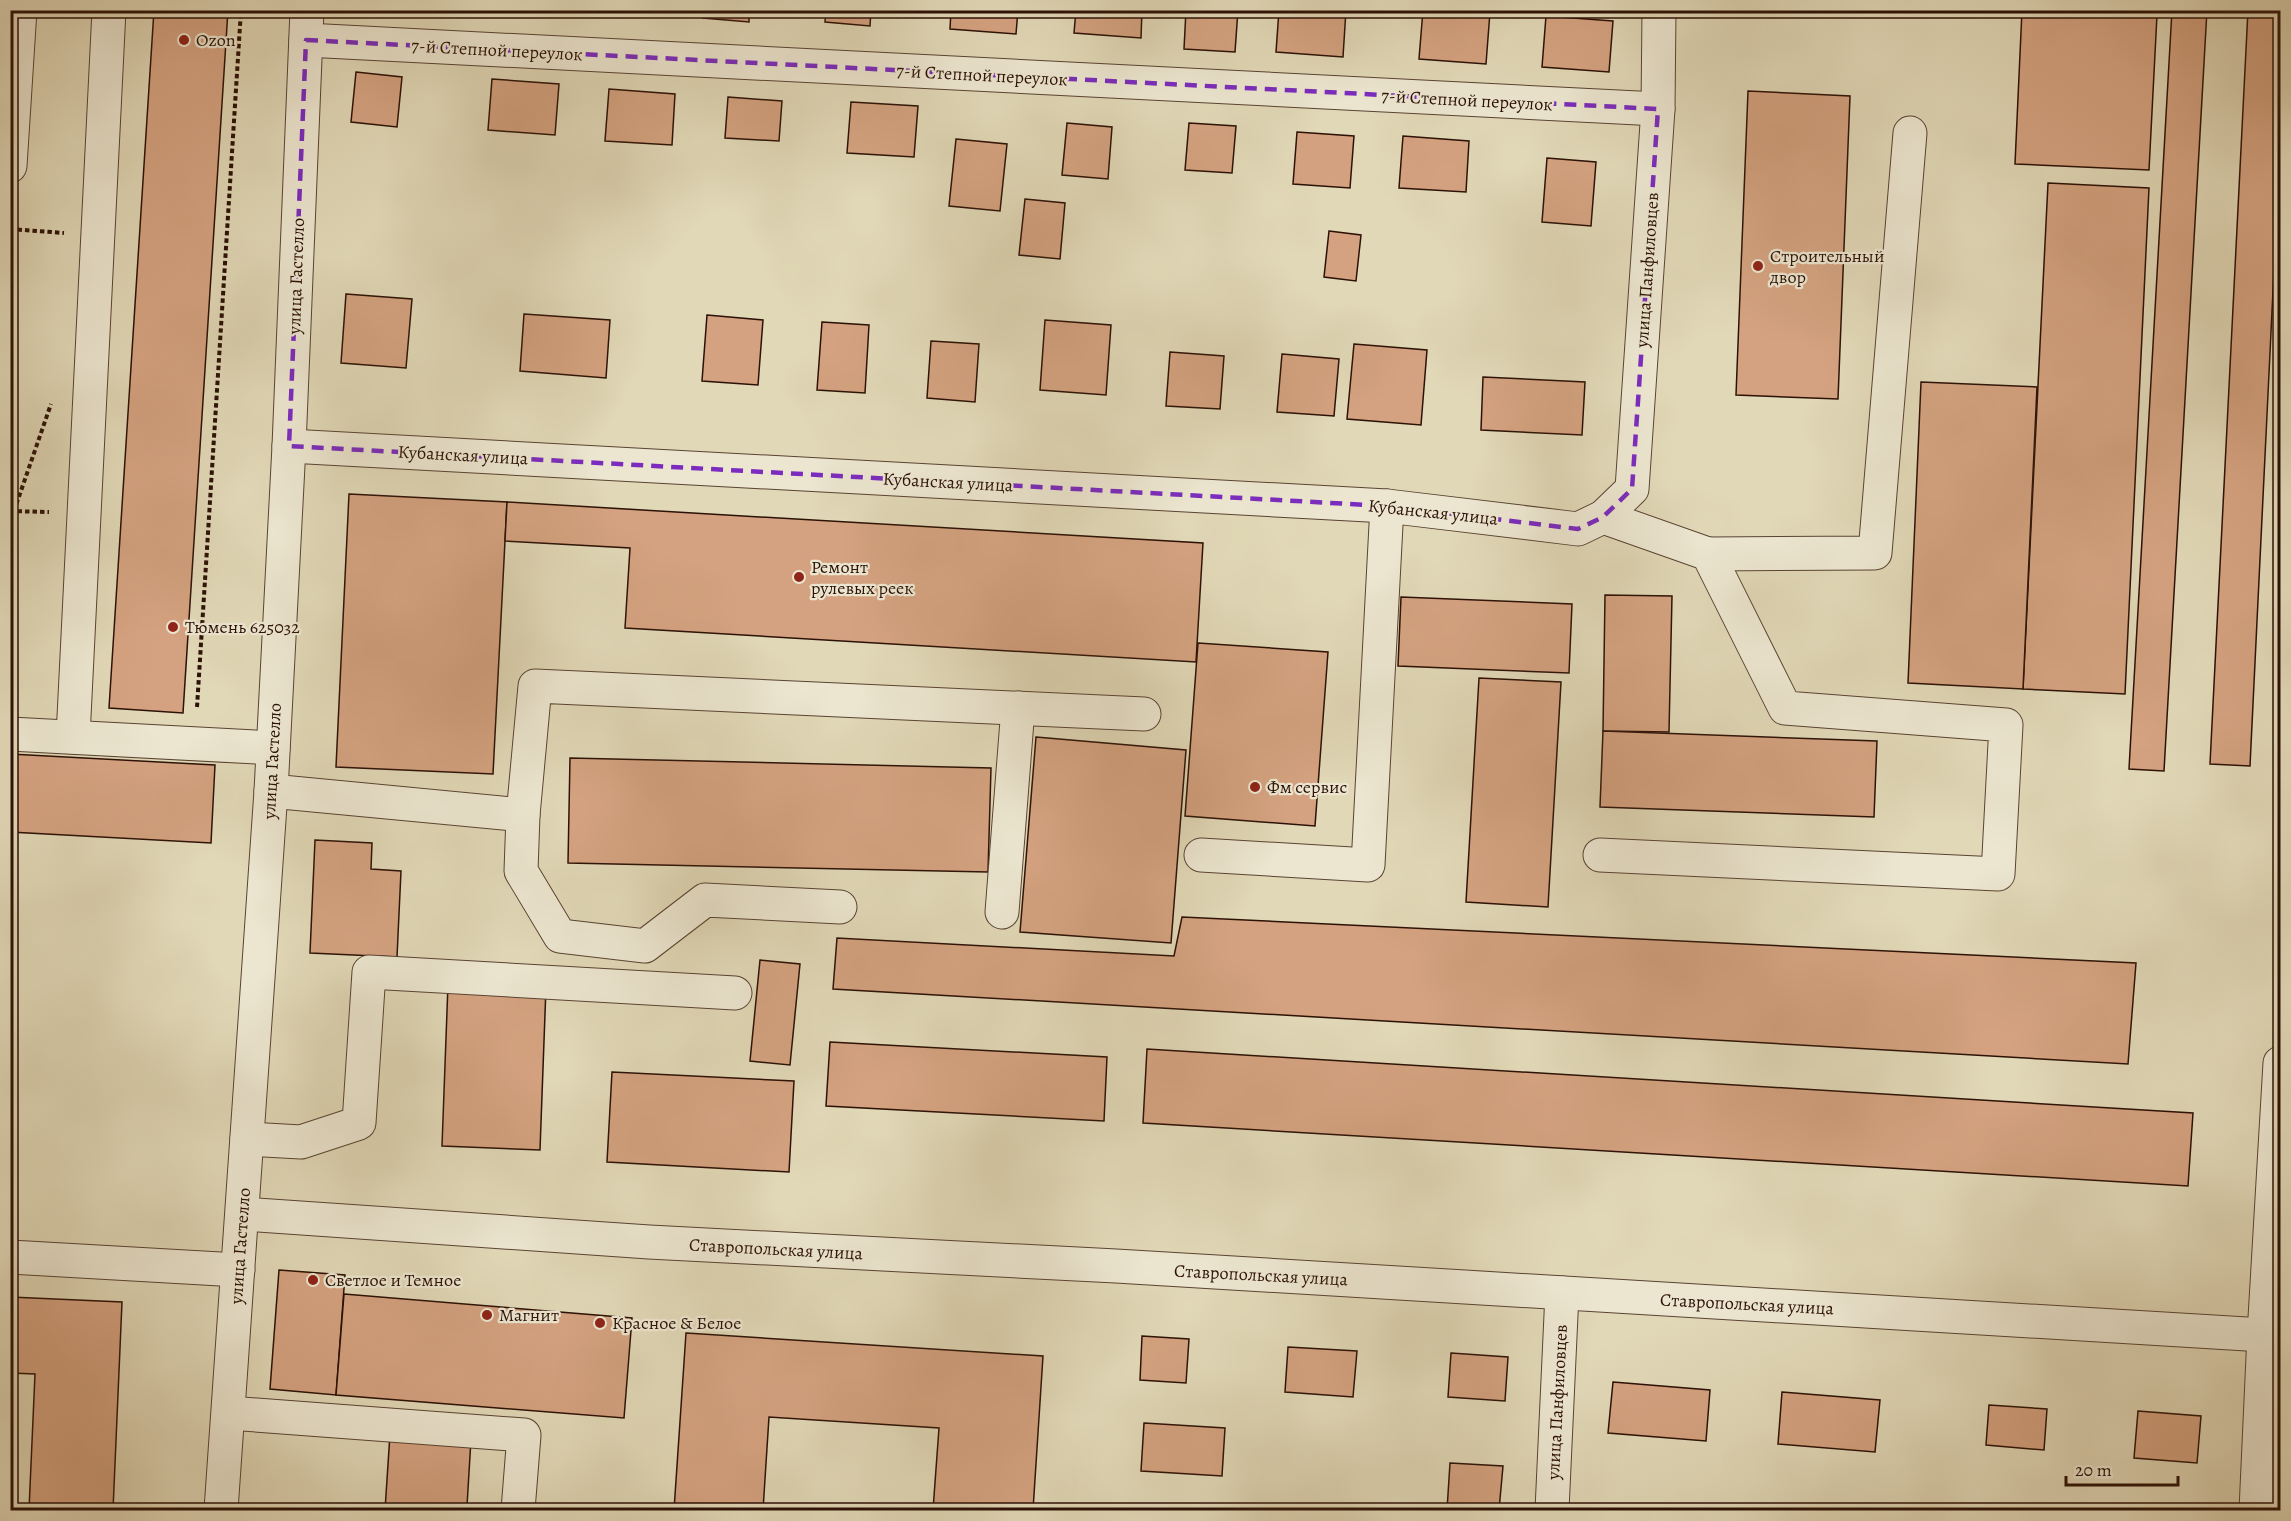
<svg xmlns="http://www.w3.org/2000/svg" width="2291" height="1521" font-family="Alegreya,serif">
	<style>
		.building { fill: #d4a280; stroke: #2c1106; stroke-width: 1.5 }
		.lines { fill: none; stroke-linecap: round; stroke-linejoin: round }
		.minor-casing { stroke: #594332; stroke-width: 35 }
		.path { stroke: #2c1106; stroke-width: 4; stroke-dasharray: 4.5 3; stroke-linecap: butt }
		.minor { stroke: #ece6d0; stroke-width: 33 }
		.marked { fill: none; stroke: #7b2cbf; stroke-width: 4.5; stroke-dasharray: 12 8; stroke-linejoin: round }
		.poi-dot { fill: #8f2418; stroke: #ece6d0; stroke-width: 2 }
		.labels { text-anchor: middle; stroke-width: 4.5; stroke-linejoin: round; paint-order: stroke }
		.poi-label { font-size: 18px; fill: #2c1106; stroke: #ece6d0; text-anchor: start }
		.street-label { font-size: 18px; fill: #2c1106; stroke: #ece6d0 }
	</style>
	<rect width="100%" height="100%" fill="#e1d8b7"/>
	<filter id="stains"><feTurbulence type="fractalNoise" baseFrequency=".00333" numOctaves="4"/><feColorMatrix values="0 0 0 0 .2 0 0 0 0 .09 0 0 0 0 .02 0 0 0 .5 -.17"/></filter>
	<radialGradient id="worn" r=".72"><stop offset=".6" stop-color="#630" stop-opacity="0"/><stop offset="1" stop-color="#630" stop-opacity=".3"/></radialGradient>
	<g class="building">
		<path d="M154,10H228L183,713L109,708Z"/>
		<path d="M533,10H595L594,15Z"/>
		<path d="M621,10H665V16L620,13Z"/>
		<path d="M703,10H749V22L703,18Z"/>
		<path d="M826,10H871L870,26L825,22Z"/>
		<path d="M951,10H1018L1016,34L950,29Z"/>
		<path d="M1076,10H1142L1141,38L1074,33Z"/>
		<path d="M1186,10H1238L1235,52L1184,49Z"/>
		<path d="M1279,10H1346L1343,57L1276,52Z"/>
		<path d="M1423,10L1490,12L1486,64L1419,59Z"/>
		<path d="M2022,10L2157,15L2149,170L2015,164Z"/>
		<path d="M2172,10H2207L2164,771L2129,769Z"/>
		<path d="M2248,10H2280V146L2250,766L2210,764Z"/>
		<path d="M1546,16L1613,21L1609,72L1542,67Z"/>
		<path d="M356,72L402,77L397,127L351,122Z"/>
		<path d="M492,79L559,84L555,135L488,130Z"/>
		<path d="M609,89L675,94L672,145L605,141Z"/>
		<path d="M1748,91L1850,96L1838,399L1736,395Z"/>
		<path d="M728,97L782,101L779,141L725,138Z"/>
		<path d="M851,102L918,106L914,157L847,153Z"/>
		<path d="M1067,123L1112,127L1108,179L1062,175Z"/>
		<path d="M1189,123L1236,126L1232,173L1185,170Z"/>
		<path d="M1297,132L1354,136L1350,188L1293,184Z"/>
		<path d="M1403,136L1469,141L1466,192L1399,188Z"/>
		<path d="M956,139L1007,144L1000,211L949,206Z"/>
		<path d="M1547,158L1596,162L1591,226L1542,222Z"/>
		<path d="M2048,183L2149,188L2125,694L2023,689Z"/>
		<path d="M1025,199L1065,203L1060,259L1019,255Z"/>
		<path d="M1329,231L1361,235L1356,281L1324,277Z"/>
		<path d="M346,294L412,299L406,368L341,363Z"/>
		<path d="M524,314L610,320L606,378L520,371Z"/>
		<path d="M707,315L763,320L758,385L702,381Z"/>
		<path d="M1045,320L1111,325L1106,395L1040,390Z"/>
		<path d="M822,322L869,325L865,393L817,390Z"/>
		<path d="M931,341L979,344L975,402L927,398Z"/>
		<path d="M1354,344L1427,350L1421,425L1347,419Z"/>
		<path d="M1170,352L1224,356L1220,409L1166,406Z"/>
		<path d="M1282,354L1339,359L1334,416L1277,412Z"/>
		<path d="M1483,377L1585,382L1582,435L1481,430Z"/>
		<path d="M1921,382L2037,387L2023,689L1908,683Z"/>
		<path d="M349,494L507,502L493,774L336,767Z"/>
		<path d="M507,502L1203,543L1196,662L625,628L630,548L505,541Z"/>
		<path d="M1605,595L1672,596L1669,732L1603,731Z"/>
		<path d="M1401,597L1572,604L1569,673L1398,666Z"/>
		<path d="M1198,643L1328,652L1315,826L1185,816Z"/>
		<path d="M1479,678L1561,682L1548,907L1466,902Z"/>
		<path d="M1603,731L1877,741L1874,817L1600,807Z"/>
		<path d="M1036,737L1186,750L1171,943L1020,932Z"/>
		<path d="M10,754L215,765L211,843L10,832Z"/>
		<path d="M570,758L991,768L988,872L568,863Z"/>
		<path d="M315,840L372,843L371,869L401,871L397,957L310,953Z"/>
		<path d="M1182,917L2136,963L2128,1064L833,989L837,938L1174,956Z"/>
		<path d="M760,960L800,964L790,1065L750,1061Z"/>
		<path d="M448,984L546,987L540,1150L442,1146Z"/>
		<path d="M830,1042L1107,1057L1104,1121L826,1106Z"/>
		<path d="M1147,1049L2193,1113L2188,1186L1143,1123Z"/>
		<path d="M612,1072L794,1081L789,1172L607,1162Z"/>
		<path d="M279,1270L345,1275L336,1395L270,1389Z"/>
		<path d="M344,1294L632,1318L624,1418L336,1395Z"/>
		<path d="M10,1297L122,1302L113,1510H29L35,1374L10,1373Z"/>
		<path d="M686,1333L1043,1356L1033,1510H933L939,1428L769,1417L763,1510H674Z"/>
		<path d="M1142,1336L1189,1339L1186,1383L1140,1380Z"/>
		<path d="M1288,1347L1357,1351L1353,1397L1285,1392Z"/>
		<path d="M1451,1353L1508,1357L1505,1401L1448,1397Z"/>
		<path d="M1613,1382L1710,1390L1706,1441L1608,1433Z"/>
		<path d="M1782,1392L1880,1400L1875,1452L1778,1444Z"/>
		<path d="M1989,1405L2047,1409L2044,1450L1986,1445Z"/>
		<path d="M2138,1411L2201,1416L2197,1463L2134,1458Z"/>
		<path d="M1144,1423L1225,1428L1222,1476L1141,1471Z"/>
		<path d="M390,1434L471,1439L467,1506L495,1507V1510H385Z"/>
		<path d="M1450,1463L1503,1466L1499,1510H1447Z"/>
	</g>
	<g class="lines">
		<g class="minor-casing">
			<g id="minor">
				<path d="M306,40L1658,109"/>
				<path d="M10,166L20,10"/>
				<path d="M289,446L1387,506L1578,529L1603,517L1632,489L1658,109L1659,10"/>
				<path d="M1708,554L1875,553L1910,133"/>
				<path d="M10,734L273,748"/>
				<path d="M73,737L109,10"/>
				<path d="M271,791L523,815L535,686L1144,714"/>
				<path d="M523,815L521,871L560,936L645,946L705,900L840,907"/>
				<path d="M1201,855L1368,865L1387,506"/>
				<path d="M1600,855L1998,874L2006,725L1785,708L1708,554L1603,517"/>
				<path d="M1002,912L1018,708"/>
				<path d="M247,1139L301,1142L359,1123L369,972L735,993"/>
				<path d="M243,1214L649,1242L1116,1266L2280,1336"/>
				<path d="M10,1257L238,1270"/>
				<path d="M229,1413L524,1435L518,1510"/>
				<path d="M221,1510L271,791L289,446L307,10"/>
				<path d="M1552,1510L1562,1293"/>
				<path d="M2256,1510L2264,1335L2280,1063"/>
			</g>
		</g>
		<g class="path">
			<path d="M10,229L64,233"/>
			<path d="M10,511L49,512"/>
			<path d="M14,511L51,404"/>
			<path d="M197,707L241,10"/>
		</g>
		<use href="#minor" class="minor"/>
	</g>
	<path class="marked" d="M306,40L1658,109L1632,489L1603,517L1578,529L1387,506L289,446Z"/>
	<g class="poi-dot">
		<circle cx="184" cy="40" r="6"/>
		<circle cx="1758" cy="266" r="6"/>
		<circle cx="799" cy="577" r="6"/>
		<circle cx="173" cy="627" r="6"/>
		<circle cx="1255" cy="787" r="6"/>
		<circle cx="313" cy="1280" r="6"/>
		<circle cx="487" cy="1315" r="6"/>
		<circle cx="600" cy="1323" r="6"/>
	</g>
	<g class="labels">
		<g class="poi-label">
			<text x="196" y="46">Ozon</text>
			<text x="1770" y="262">Строительный<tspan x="1770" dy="21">двор</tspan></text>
			<text x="811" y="573">Ремонт<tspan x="811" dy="21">рулевых реек</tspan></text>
			<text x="185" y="633">Тюмень 625032</text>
			<text x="1267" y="793">Фм сервис</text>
			<text x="325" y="1286">Светлое и Темное</text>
			<text x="499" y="1321">Магнит</text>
			<text x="612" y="1329">Красное &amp; Белое</text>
		</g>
		<g class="street-label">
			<text transform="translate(497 50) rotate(3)" y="6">7-й Степной переулок</text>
			<text transform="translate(982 75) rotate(3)" y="6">7-й Степной переулок</text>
			<text transform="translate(1467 100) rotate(3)" y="6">7-й Степной переулок</text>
			<text transform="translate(1647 270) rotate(-86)" y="6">улица Панфиловцев</text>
			<text transform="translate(296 276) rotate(-88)" y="6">улица Гастелло</text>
			<text transform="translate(463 455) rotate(3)" y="6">Кубанская улица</text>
			<text transform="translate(948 482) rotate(3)" y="6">Кубанская улица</text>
			<text transform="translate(1433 512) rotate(6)" y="6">Кубанская улица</text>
			<text transform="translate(272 761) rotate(-87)" y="6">улица Гастелло</text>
			<text transform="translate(240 1246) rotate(-86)" y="6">улица Гастелло</text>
			<text transform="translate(776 1249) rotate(3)" y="6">Ставропольская улица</text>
			<text transform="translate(1261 1275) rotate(3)" y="6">Ставропольская улица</text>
			<text transform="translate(1747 1304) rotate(3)" y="6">Ставропольская улица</text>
			<text transform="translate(1557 1402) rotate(-87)" y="6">улица Панфиловцев</text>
		</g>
	</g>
	<rect width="2291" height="1521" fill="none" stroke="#e1d8b7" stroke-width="36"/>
	<rect x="12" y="12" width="2267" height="1497" fill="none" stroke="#2c1106" stroke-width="3"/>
	<rect x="18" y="18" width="2255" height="1485" fill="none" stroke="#2c1106" stroke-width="1.5"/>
	<path d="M2066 1476v9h112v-9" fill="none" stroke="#2c1106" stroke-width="3"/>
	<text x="2075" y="1476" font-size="18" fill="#2c1106" stroke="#ece6d0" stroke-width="4.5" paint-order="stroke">20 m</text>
	<rect width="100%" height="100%" filter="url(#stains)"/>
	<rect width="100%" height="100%" fill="url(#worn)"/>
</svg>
